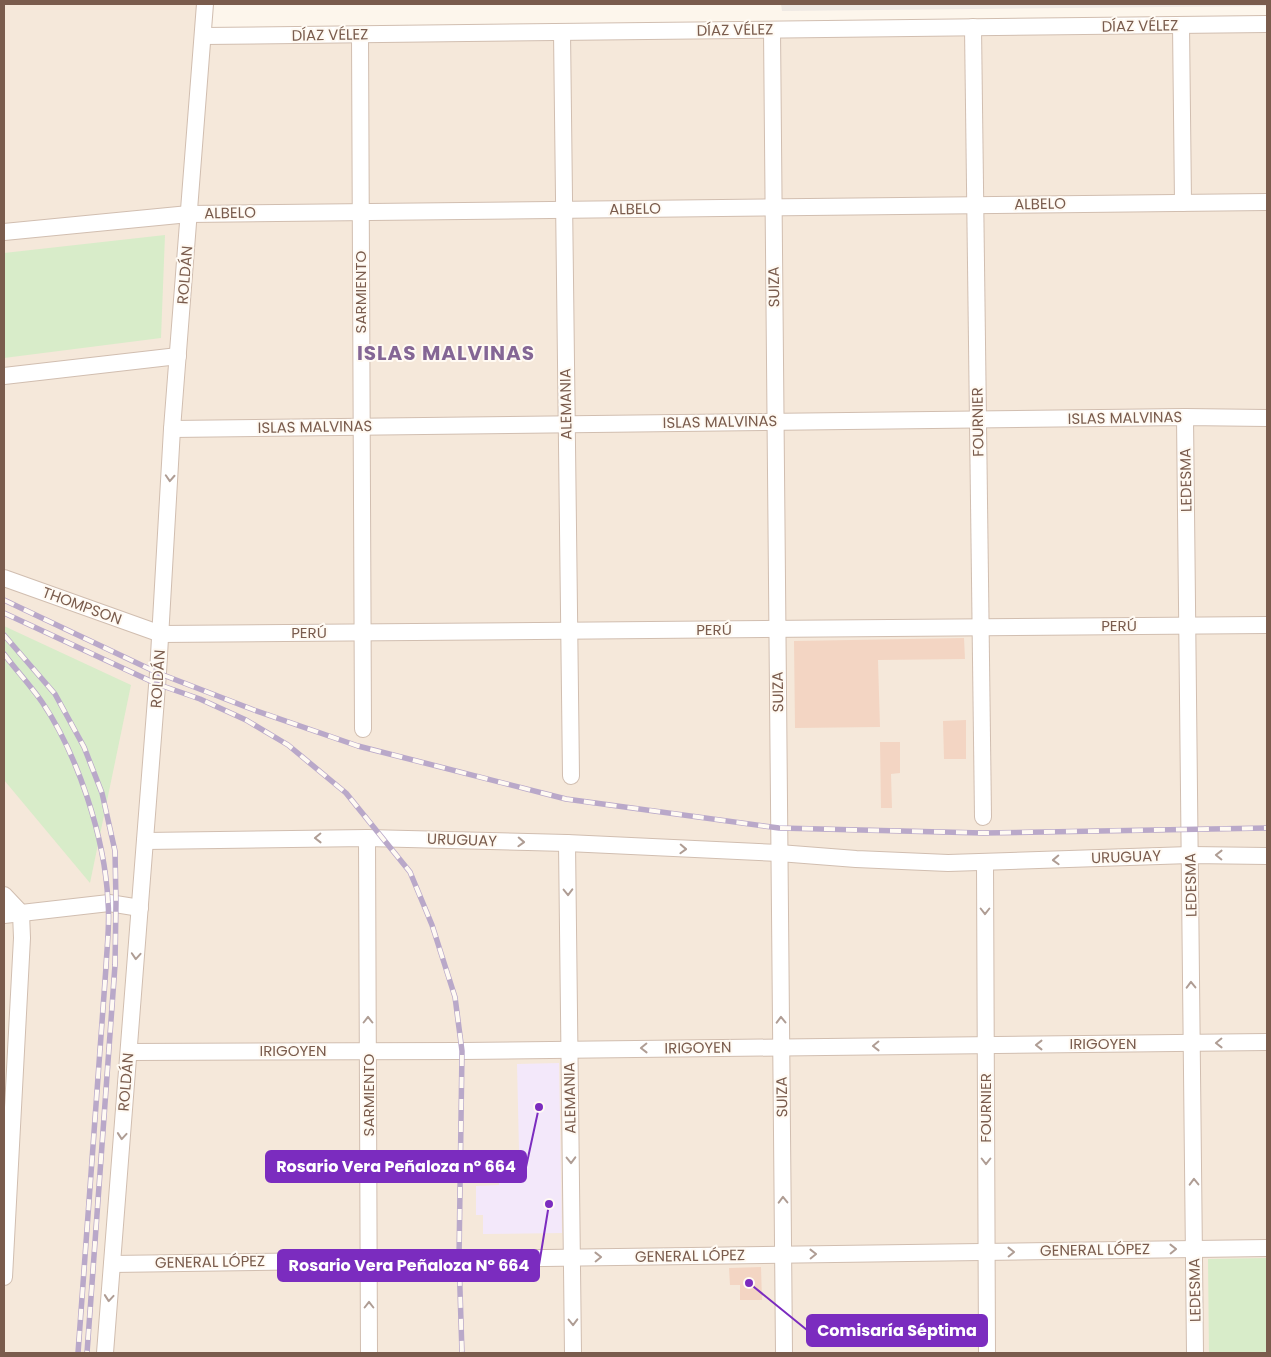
<svg xmlns="http://www.w3.org/2000/svg" width="1271" height="1357" font-family="Poppins,sans-serif">
	<style>
		.residential { fill: #f5e8da }
		.industrial { fill: #efe9e4 }
		.education { fill: #f3e8fa }
		.green { fill: #d8ecc9 }
		.building { fill: #f3d5c3 }
		.lines { fill: none; stroke-linecap: round; stroke-linejoin: round }
		.minor-casing { stroke: #d1beb0; stroke-width: 18 }
		.minor { stroke: #fff; stroke-width: 16 }
		.rail-casing { stroke: #b9a8c9; stroke-width: 5.5 }
		.rail { stroke: #fffaf3; stroke-width: 4; stroke-dasharray: 11; stroke-linecap: butt }
		.oneway { stroke: #af9d94 }
		.labels { text-anchor: middle; stroke-width: 4; stroke-linejoin: round; paint-order: stroke }
		.street-label { font-size: 15px; fill: #7a5c4d; stroke: #fffaf3 }
		.district-label { font-size: 20px; font-weight: bold; letter-spacing: 1px; fill: #846695; stroke: #fffaf3 }
		.leader { fill: none; stroke: #7b2cbf; stroke-width: 2 }
		.callout-dot { fill: #7b2cbf; stroke: #fffaf3; stroke-width: 2 }
		.callout { fill: #7b2cbf; stroke: #7b2cbf; stroke-width: 2 }
		.callout-label { font-size: 16px; text-anchor: middle; font-weight: bold; fill: #fff }
	</style>
	<rect width="100%" height="100%" fill="#fdf6ec"/>
	<path class="residential" d="M4,4H205L203,36L1267,24V1353H4Z"/>
	<path class="industrial" d="M781,4H1267V6L782,11Z"/>
	<path class="education" d="M559,1063L562,1233L483,1234V1215H476V1186L499,1185V1151L519,1150L517,1064Z"/>
	<g class="green">
		<path d="M165,235L161,338L4,358V253Z"/>
		<path d="M4,626L131,685L90,883L4,780Z"/>
		<path d="M1267,1258V1353H1209L1208,1259Z"/>
	</g>
	<g class="building">
		<path d="M964,638L965,659L878,660L880,727L795,728L794,641Z"/>
		<path d="M966,720V759H944L943,721Z"/>
		<path d="M880,742H900V773L891,774L892,808H881Z"/>
		<path d="M761,1267L762,1300H740V1285H730L729,1268Z"/>
	</g>
	<g class="lines">
		<g class="minor-casing">
			<g id="minor">
				<path d="M1181,25L1183,203"/>
				<path d="M973,27L983,817"/>
				<path d="M772,30L784,1353"/>
				<path d="M562,32L571,776"/>
				<path d="M360,35L363,729"/>
				<path d="M203,36L1267,24"/>
				<path d="M4,232L189,214L1267,202"/>
				<path d="M4,376L178,356"/>
				<path d="M1185,417L1195,1353"/>
				<path d="M172,429L1185,417L1267,418"/>
				<path d="M4,578L161,634L1267,625"/>
				<path d="M367,838L369,1353"/>
				<path d="M145,841L367,838L567,843L779,853L856,859L948,863L1190,855L1267,856"/>
				<path d="M567,843L573,1353"/>
				<path d="M985,862L987,1353"/>
				<path d="M4,895L21,913L22,938L4,1277"/>
				<path d="M4,915L109,903L140,908"/>
				<path d="M129,1052L462,1051L1267,1042"/>
				<path d="M112,1264L1267,1248"/>
				<path d="M105,1353L158,673L172,429L205,4"/>
			</g>
		</g>
		<use href="#minor" class="minor"/>
		<g class="rail-casing">
			<g id="rail">
				<path d="M4,600L158,673L254,710L358,746L566,799L779,828L983,833L1267,828"/>
				<path d="M4,613L157,684L200,699L246,720L288,745L346,793L410,872L432,925L455,997L462,1051L459,1259L462,1353"/>
				<path d="M4,635L55,694L84,747L102,793L115,851L116,903L115,965L87,1353"/>
				<path d="M4,654C16,670 30,685 42,702C78,755 105,838 108,902C110,923 107,945 106,967L78,1353"/>
			</g>
		</g>
		<use href="#rail" class="rail"/>
	</g>
	<defs><path id="oneway-chevron" d="M-2-3.5L2.5 0L-2 3.5" fill="none" stroke-width="1.6" stroke-linecap="round" stroke-linejoin="round" transform="scale(1.25)"/></defs>
	<g class="oneway">
		<use href="#oneway-chevron" transform="translate(170 478) rotate(93)"/>
		<use href="#oneway-chevron" transform="translate(318 838) rotate(179)"/>
		<use href="#oneway-chevron" transform="translate(521 842) rotate(2)"/>
		<use href="#oneway-chevron" transform="translate(683 849) rotate(2)"/>
		<use href="#oneway-chevron" transform="translate(1219 855) rotate(-179)"/>
		<use href="#oneway-chevron" transform="translate(1056 860) rotate(178)"/>
		<use href="#oneway-chevron" transform="translate(568 892) rotate(89)"/>
		<use href="#oneway-chevron" transform="translate(985 911) rotate(90)"/>
		<use href="#oneway-chevron" transform="translate(136 956) rotate(94)"/>
		<use href="#oneway-chevron" transform="translate(1191 985) rotate(-91)"/>
		<use href="#oneway-chevron" transform="translate(368 1020) rotate(-90)"/>
		<use href="#oneway-chevron" transform="translate(781 1020) rotate(-91)"/>
		<use href="#oneway-chevron" transform="translate(1219 1043) rotate(179)"/>
		<use href="#oneway-chevron" transform="translate(1039 1045) rotate(180)"/>
		<use href="#oneway-chevron" transform="translate(876 1046) rotate(179)"/>
		<use href="#oneway-chevron" transform="translate(644 1048) rotate(179)"/>
		<use href="#oneway-chevron" transform="translate(122 1136) rotate(95)"/>
		<use href="#oneway-chevron" transform="translate(571 1160) rotate(89)"/>
		<use href="#oneway-chevron" transform="translate(986 1161) rotate(90)"/>
		<use href="#oneway-chevron" transform="translate(1194 1182) rotate(-91)"/>
		<use href="#oneway-chevron" transform="translate(783 1200) rotate(-91)"/>
		<use href="#oneway-chevron" transform="translate(1173 1249) rotate(-1)"/>
		<use href="#oneway-chevron" transform="translate(1011 1252) rotate(-1)"/>
		<use href="#oneway-chevron" transform="translate(813 1254) rotate(-1)"/>
		<use href="#oneway-chevron" transform="translate(598 1257) rotate(-1)"/>
		<use href="#oneway-chevron" transform="translate(109 1298) rotate(95)"/>
		<use href="#oneway-chevron" transform="translate(369 1305) rotate(-90)"/>
		<use href="#oneway-chevron" transform="translate(573 1322) rotate(89)"/>
	</g>
	<g class="labels">
		<g class="street-label">
			<text transform="translate(1140 26) rotate(-1)" y="5">DÍAZ VÉLEZ</text>
			<text transform="translate(735 30) rotate(-1)" y="5">DÍAZ VÉLEZ</text>
			<text transform="translate(330 35) rotate(-1)" y="5">DÍAZ VÉLEZ</text>
			<text transform="translate(1040 204) rotate(-1)" y="5">ALBELO</text>
			<text transform="translate(635 209) rotate(-1)" y="5">ALBELO</text>
			<text transform="translate(230 213) rotate(-1)" y="5">ALBELO</text>
			<text transform="translate(185 275) rotate(-85)" y="5">ROLDÁN</text>
			<text transform="translate(774 287) rotate(-91)" y="5">SUIZA</text>
			<text transform="translate(361 292) rotate(-90)" y="5">SARMIENTO</text>
			<text transform="translate(566 404) rotate(-91)" y="5">ALEMANIA</text>
			<text transform="translate(1125 418) rotate(-1)" y="5">ISLAS MALVINAS</text>
			<text transform="translate(720 422) rotate(-1)" y="5">ISLAS MALVINAS</text>
			<text transform="translate(978 422) rotate(-91)" y="5">FOURNIER</text>
			<text transform="translate(315 427) rotate(-1)" y="5">ISLAS MALVINAS</text>
			<text transform="translate(1186 480) rotate(-91)" y="5">LEDESMA</text>
			<text transform="translate(82 606) rotate(20)" y="5">THOMPSON</text>
			<text x="1119" y="631">PERÚ</text>
			<text x="714" y="635">PERÚ</text>
			<text x="309" y="638">PERÚ</text>
			<text transform="translate(158 679) rotate(-86)" y="5">ROLDÁN</text>
			<text transform="translate(778 692) rotate(-91)" y="5">SUIZA</text>
			<text transform="translate(462 840) rotate(2)" y="5">URUGUAY</text>
			<text transform="translate(1126 857) rotate(-2)" y="5">URUGUAY</text>
			<text transform="translate(1191 885) rotate(-91)" y="5">LEDESMA</text>
			<text x="1103" y="1049">IRIGOYEN</text>
			<text transform="translate(698 1048) rotate(-1)" y="5">IRIGOYEN</text>
			<text x="293" y="1056">IRIGOYEN</text>
			<text transform="translate(126 1082) rotate(-85)" y="5">ROLDÁN</text>
			<text transform="translate(369 1095) rotate(-90)" y="5">SARMIENTO</text>
			<text transform="translate(782 1097) rotate(-91)" y="5">SUIZA</text>
			<text transform="translate(570 1098) rotate(-91)" y="5">ALEMANIA</text>
			<text transform="translate(986 1108) rotate(-90)" y="5">FOURNIER</text>
			<text transform="translate(1095 1250) rotate(-1)" y="5">GENERAL LÓPEZ</text>
			<text transform="translate(690 1256) rotate(-1)" y="5">GENERAL LÓPEZ</text>
			<text transform="translate(210 1262) rotate(-1)" y="5">GENERAL LÓPEZ</text>
			<text transform="translate(1195 1290) rotate(-91)" y="5">LEDESMA</text>
		</g>
		<g class="district-label">
			<text x="446" y="360">ISLAS MALVINAS</text>
		</g>
	</g>
	<path class="leader" d="M539 1107L526 1167M549 1204L539 1265M749 1283L807 1330"/>
	<g class="callout-dot">
		<circle cx="539" cy="1107" r="5"/>
		<circle cx="549" cy="1204" r="5"/>
		<circle cx="749" cy="1283" r="5"/>
	</g>
	<g class="callout">
		<rect x="266" y="1151" width="260" height="31" rx="5"/>
		<rect x="278" y="1250" width="261" height="31" rx="5"/>
		<rect x="807" y="1315" width="180" height="31" rx="5"/>
	</g>
	<g class="callout-label">
		<text x="396" y="1172">Rosario Vera Peñaloza n° 664</text>
		<text x="409" y="1271">Rosario Vera Peñaloza Nº 664</text>
		<text x="897" y="1336">Comisaría Séptima</text>
	</g>
	<rect width="1271" height="1357" fill="none" stroke="#7a5c4d" stroke-width="10"/>
</svg>
